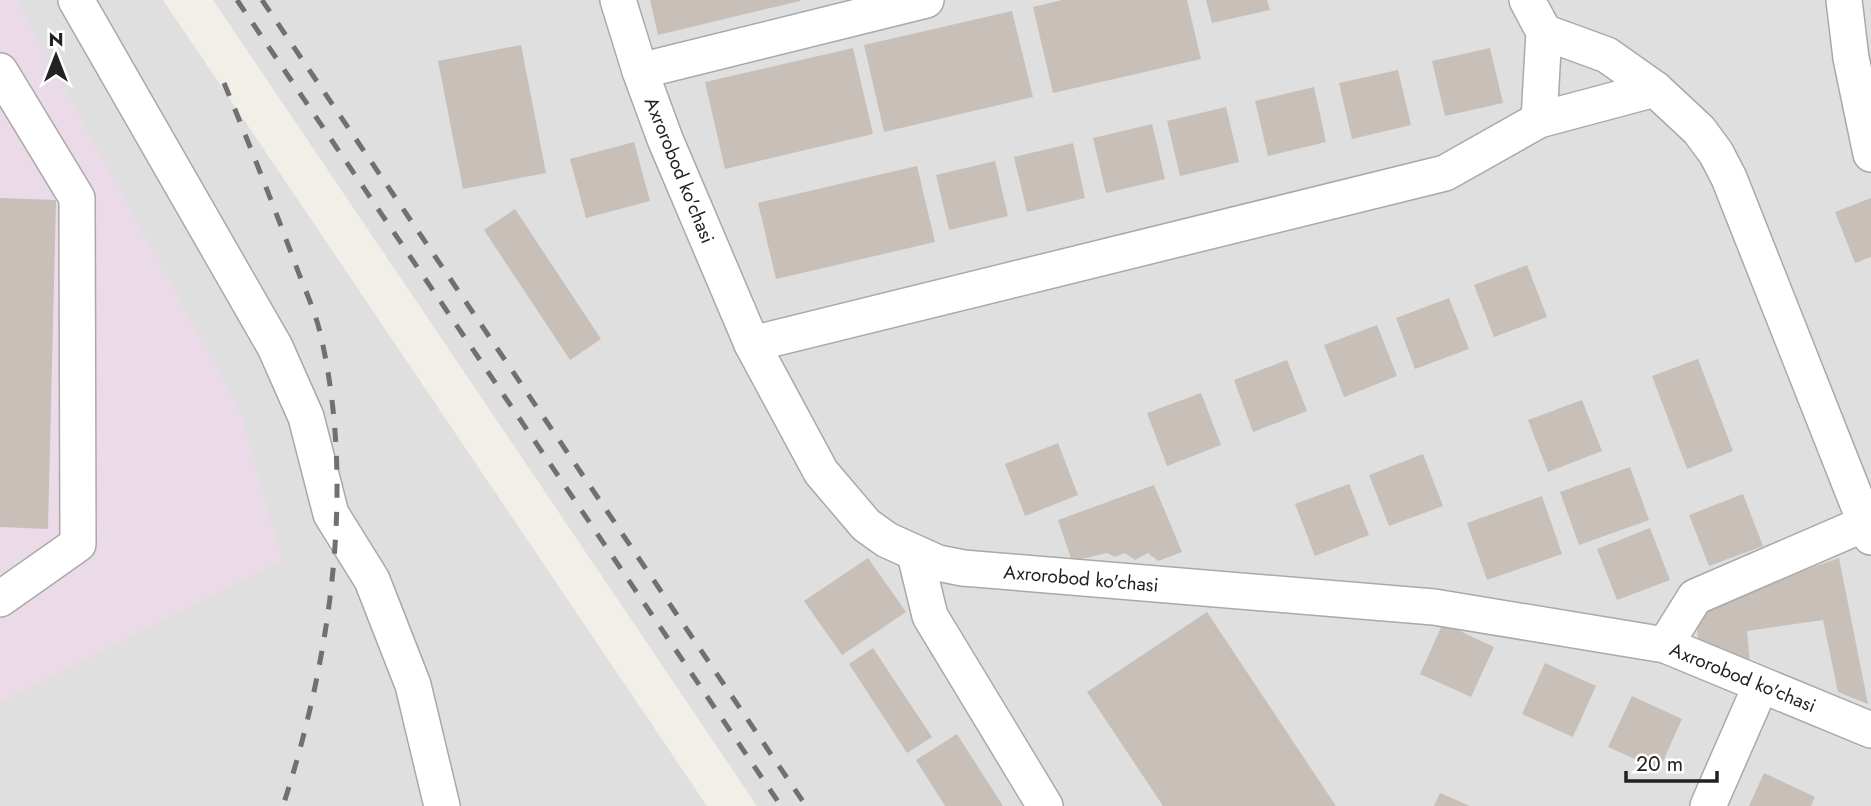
<svg xmlns="http://www.w3.org/2000/svg" width="1871" height="806" font-family="Jost,sans-serif">
	<style>
		.residential { fill: #e0dfdf }
		.industrial { fill: #ebdbe8 }
		.building { fill: #c7bfb8 }
		.lines { fill: none; stroke-linecap: round; stroke-linejoin: round }
		.minor-casing { stroke: #a9a9a9; stroke-width: 38 }
		.minor { stroke: #fff; stroke-width: 35 }
		.rail { stroke: #707070; stroke-width: 5; stroke-dasharray: 14 14; stroke-linecap: butt }
		.labels { text-anchor: middle; stroke-width: 7; stroke-linejoin: round; paint-order: stroke }
		.street-label { font-size: 19px; fill: #222; stroke: #fff }
	</style>
	<rect width="100%" height="100%" fill="#f2efe9"/>
	<g class="residential">
		<path d="M0,0H163L707,806H0Z"/>
		<path d="M213,0H1871V806H757Z"/>
	</g>
	<path class="industrial" d="M0,0H16L241,413L282,561L0,703Z"/>
	<g class="building">
		<path d="M650,0H800V1L658,35Z"/>
		<path d="M1062,0H1187L1201,59L1053,93L1033,7Z"/>
		<path d="M1206,0H1267L1270,10L1212,23Z"/>
		<path d="M1012,11L1033,97L884,132L864,45Z"/>
		<path d="M521,45L546,173L463,189L438,61Z"/>
		<path d="M853,48L873,134L725,169L705,82Z"/>
		<path d="M1490,48L1503,103L1445,116L1432,61Z"/>
		<path d="M1398,70L1411,125L1352,139L1339,83Z"/>
		<path d="M1314,87L1326,142L1268,156L1255,101Z"/>
		<path d="M1226,107L1239,162L1180,176L1167,121Z"/>
		<path d="M1152,124L1165,179L1106,193L1093,138Z"/>
		<path d="M634,142L650,201L586,218L570,159Z"/>
		<path d="M1073,143L1085,198L1027,212L1014,157Z"/>
		<path d="M995,161L1008,216L949,230L936,175Z"/>
		<path d="M917,166L935,242L776,279L758,203Z"/>
		<path d="M0,198L56,200L48,529L0,527Z"/>
		<path d="M1871,198V257L1855,263L1835,212Z"/>
		<path d="M515,209L601,339L570,360L484,230Z"/>
		<path d="M1527,265L1547,317L1494,337L1474,285Z"/>
		<path d="M1449,298L1469,349L1415,369L1396,318Z"/>
		<path d="M1377,325L1397,376L1344,397L1324,345Z"/>
		<path d="M1698,359L1733,451L1687,469L1652,376Z"/>
		<path d="M1287,360L1307,411L1253,432L1234,380Z"/>
		<path d="M1201,393L1221,445L1167,466L1147,413Z"/>
		<path d="M1582,400L1602,451L1548,472L1528,420Z"/>
		<path d="M1058,443L1078,495L1025,516L1005,464Z"/>
		<path d="M1423,454L1443,506L1389,526L1369,475Z"/>
		<path d="M1630,467L1649,520L1579,545L1560,492Z"/>
		<path d="M1349,484L1369,535L1315,556L1295,504Z"/>
		<path d="M1154,485L1182,552L1158,561L1148,553L1135,560L1125,553L1115,557L1107,553L1072,561L1058,520Z"/>
		<path d="M1743,494L1763,546L1709,566L1689,515Z"/>
		<path d="M1542,496L1562,554L1487,580L1467,523Z"/>
		<path d="M1650,528L1670,580L1617,600L1597,549Z"/>
		<path d="M868,558L906,612L842,655L804,601Z"/>
		<path d="M1839,558L1868,704L1838,692L1823,620L1747,631L1750,663L1698,642L1696,608Z"/>
		<path d="M1207,612L1336,806H1163L1087,692Z"/>
		<path d="M1443,623L1494,647L1471,697L1420,674Z"/>
		<path d="M873,648L932,737L907,753L849,664Z"/>
		<path d="M1545,663L1596,686L1573,737L1522,714Z"/>
		<path d="M1632,696L1682,719L1659,770L1608,747Z"/>
		<path d="M957,734L1003,806H945L916,760Z"/>
		<path d="M1764,773L1815,797L1811,806H1749Z"/>
		<path d="M1440,793L1470,806H1434Z"/>
	</g>
	<g class="lines">
		<g class="minor-casing">
			<g id="minor">
				<path d="M76,0L275,347L306,417L331,514L372,580L413,685L442,806"/>
				<path d="M618,0L640,71L665,139L752,344L821,472L866,525L887,540L938,563L963,568L1434,607L1665,645L1871,730"/>
				<path d="M1527,0L1544,32L1607,55L1655,89L1699,130L1716,153L1729,178L1871,537"/>
				<path d="M1844,0L1851,58L1871,154"/>
				<path d="M0,71L77,198L78,544L0,599"/>
				<path d="M640,71L926,0"/>
				<path d="M1539,120L1544,32"/>
				<path d="M752,344L1445,173L1539,120L1655,89"/>
				<path d="M915,554L930,616L1045,806"/>
				<path d="M1665,645L1695,597L1871,521"/>
				<path d="M1708,806L1761,685"/>
			</g>
		</g>
		<use href="#minor" class="minor"/>
		<g class="rail">
			<path d="M237,0L781,806"/>
			<path d="M262,0L806,806"/>
			<path d="M224,83C249,143 273,204 296,266C305,290 317,315 322,341C355,491 330,661 283,806"/>
		</g>
	</g>
	<g class="labels">
		<g class="street-label">
			<text transform="translate(680 170) rotate(68)" y="7">Axrorobod ko'chasi</text>
			<text transform="translate(1081 578) rotate(5)" y="7">Axrorobod ko'chasi</text>
			<text transform="translate(1743 677) rotate(22)" y="7">Axrorobod ko'chasi</text>
		</g>
	</g>
	<g transform="translate(56 56)" stroke="#ffffff" stroke-width="5" paint-order="stroke">
	<path d="M0-5L12 26L0 18L-12 26Z" fill="#222222"/>
	<text y="-10" font-size="19" font-weight="bold" text-anchor="middle" fill="#222222">N</text>
	</g>
	<path d="M1626 771v10h91v-10" fill="none" stroke="#222222" stroke-width="3.5"/>
	<text x="1636" y="771" font-size="21" fill="#222222" stroke="#ffffff" stroke-width="5" paint-order="stroke">20 m</text>
</svg>
